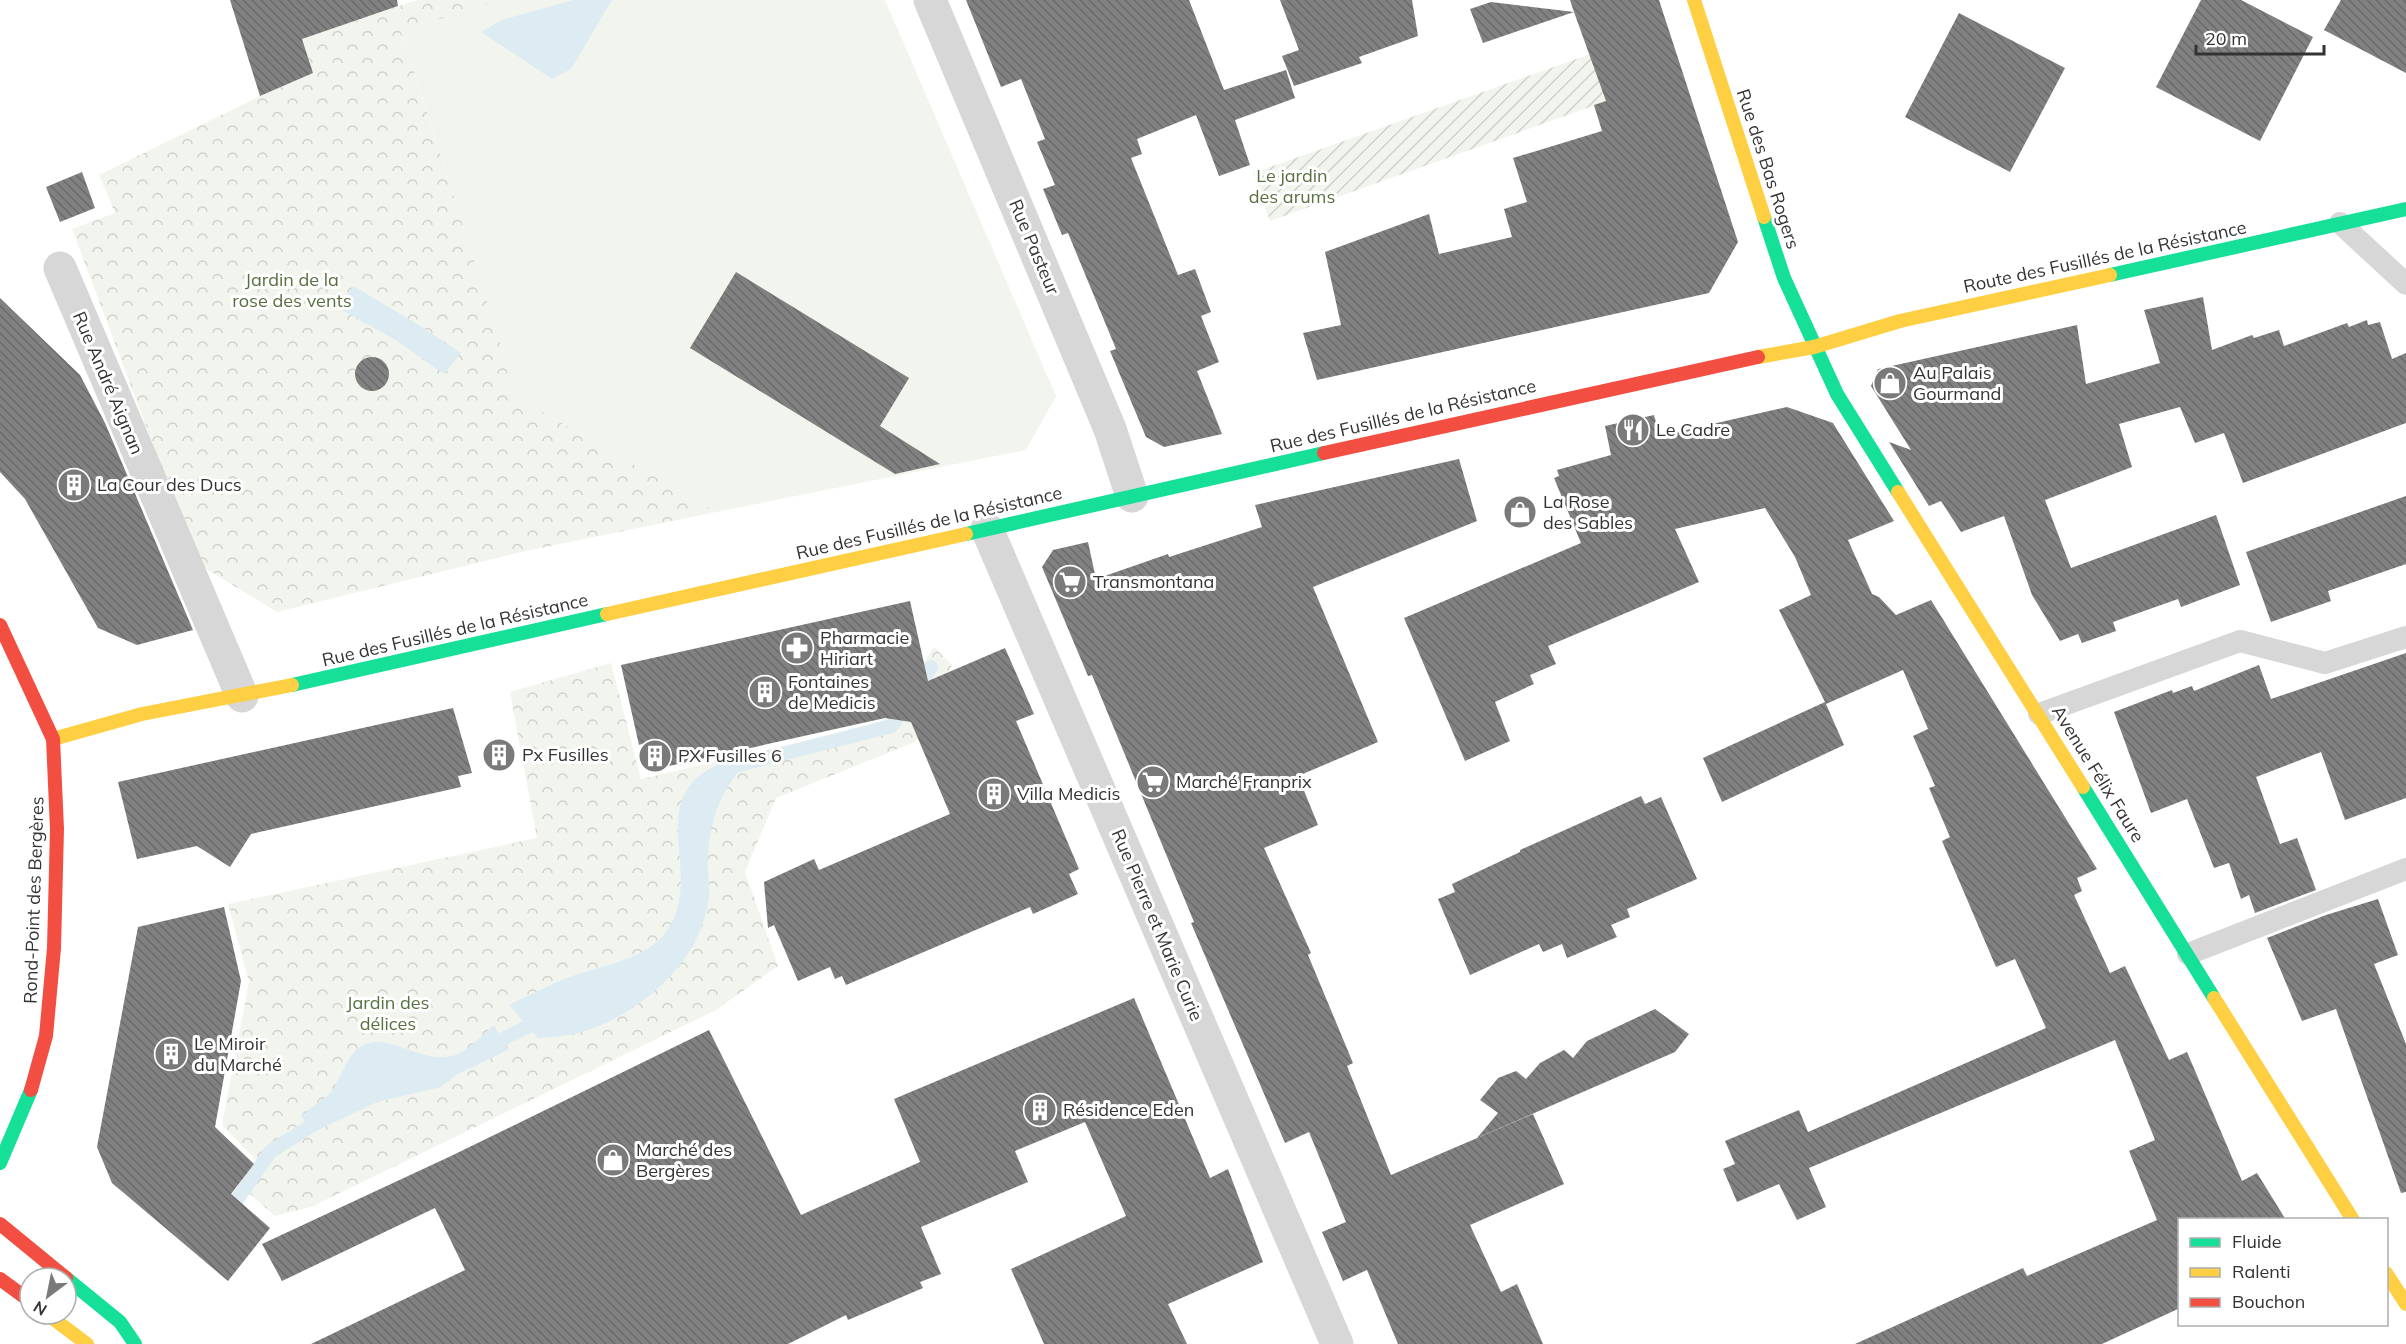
<svg xmlns="http://www.w3.org/2000/svg" width="2406" height="1344" font-family="Mulish,sans-serif">
	<style>
		.grass { fill: #f1f5ed }
		.park { fill: url(#park-crowns) }
		.garden { fill: url(#garden-furrows) }
		.water { fill: #ddebf3 }
		.lines { fill: none; stroke-linecap: round; stroke-linejoin: round }
		.stream { stroke: #ddebf3; stroke-width: 14 }
		.building { fill: url(#building-back-hatch) }
		.lane { stroke: #d7d7d7; stroke-width: 22 }
		.street { stroke: #d7d7d7; stroke-width: 33 }
		.fast { stroke: #16e098; stroke-width: 14 }
		.slow { stroke: #ffcf43; stroke-width: 14 }
		.jam { stroke: #f24e42; stroke-width: 14 }
		.labels { text-anchor: middle; stroke-width: 6; stroke-linejoin: round; paint-order: stroke }
		.street-label { font-size: 18px; fill: #333; stroke: #fff }
		.park-label { font-size: 18px; fill: #56703f; stroke: #fff }
		.poi-label { font-size: 18px; fill: #333; stroke: #fff; text-anchor: start }
	</style>
	<defs>
		<pattern id="park-crowns" width="20" height="18" patternUnits="userSpaceOnUse" patternTransform="scale(1.5)"><rect width="20" height="18" fill="#f1f5ed"/><path d="M2 6a3 3 0 1 1 6 0M12 15a3 3 0 1 1 6 0" fill="none" stroke="#cfd2cc"/></pattern>
		<pattern id="garden-furrows" width="10" height="10" patternUnits="userSpaceOnUse" patternTransform="scale(1.5)"><rect width="10" height="10" fill="#f1f5ed"/><path d="M-1 1l2-2M0 10L10 0M9 11l2-2" fill="none" stroke="#cfd2cc"/></pattern>
		<pattern id="building-back-hatch" width="6" height="6" patternUnits="userSpaceOnUse" patternTransform="scale(1.5)"><rect width="6" height="6" fill="#818181"/><path d="M-1 5l2 2M0 0l6 6M5-1l2 2" fill="none" stroke="#6a6a6a"/></pattern>
	</defs>
	<rect width="100%" height="100%" fill="#fff"/>
	<path class="grass" d="M500,0H885L1056,396L1026,450L716,512L511,394L505,358L401,30Z"/>
	<g class="park">
		<path d="M417,0H500L401,31L505,358L511,394L716,512L521,552L277,612L198,564L72,229L115,213L99,175L260,96L313,73L302,39Z"/>
		<path d="M934,647L952,665L915,742L776,798L745,872L778,966L716,1010L311,1207L275,1216L241,1186L259,1163L222,1125L249,982L228,904L537,838L510,692L611,663L641,779L863,728L888,718Z"/>
	</g>
	<path class="garden" d="M1667,27L1683,74L1270,221L1253,173Z"/>
	<g class="water">
		<path d="M573,0H612L571,69L552,79L481,32L502,20Z"/>
		<path d="M353,286L414,322L461,353L444,374L394,339L340,309Z"/>
		<path d="M728,762L736,775C717,800 710,825 708,856C707,870 710,884 709,897C702,962 638,1016 579,1033C566,1036 551,1037 538,1038L509,1005C528,996 547,986 567,978C596,967 640,961 662,937C708,885 648,813 703,773C709,768 720,765 728,762Z"/>
		<path d="M494,1025L508,1050L456,1075L441,1087L377,1102L312,1133L301,1116C310,1108 326,1099 333,1089C344,1074 346,1054 364,1045C390,1032 425,1068 458,1054C470,1049 483,1034 494,1025Z"/>
	</g>
	<g class="lines">
		<g class="stream">
			<path d="M917,688L931,667"/>
			<path d="M717,776L738,765L892,726L905,706"/>
			<path d="M485,1048L543,1019"/>
			<path d="M227,1214L271,1151L324,1118"/>
		</g>
	</g>
	<g class="building">
		<path d="M230,0H397L398,6L302,39L313,73L260,96Z"/>
		<path d="M966,0H1189L1224,90L1286,70L1295,98L1235,120L1250,165L1219,176L1196,115L1137,139L1142,154L1131,158L1178,275L1195,269L1211,312L1201,316L1219,362L1197,371L1222,434L1164,447L1146,437L1110,351L1116,349L1068,233L1062,235L1043,189L1055,185L1037,142L1045,139L1021,79L1001,87Z"/>
		<path d="M1280,0H1412L1418,36L1359,57L1362,63L1294,86L1282,56L1299,50Z"/>
		<path d="M1570,0H1659L1738,242L1709,293L1317,380L1303,333L1341,325L1325,252L1429,214L1439,254L1512,237L1504,209L1527,202L1513,158L1602,131L1594,105L1606,101L1574,12L1483,43L1470,9L1491,2L1574,12Z"/>
		<path d="M2201,0H2241L2313,37L2260,141L2156,87Z"/>
		<path d="M2341,0H2406V73L2324,30Z"/>
		<path d="M1959,13L2065,68L2010,172L1905,117Z"/>
		<path d="M82,172L95,208L60,222L46,187Z"/>
		<path d="M736,272L909,378L880,426L940,464L895,474L690,348Z"/>
		<path d="M2203,297L2212,350L2252,335L2254,338L2279,330L2284,346L2347,323L2349,327L2367,320L2368,325L2380,322L2392,359L2406,353V423L2243,483L2224,433L2195,443L2180,407L2119,424L2132,467L2045,500L2071,568L2216,515L2240,585L2181,607L2178,599L2113,622L2116,631L2082,643L2078,634L2060,641L2032,595L2004,516L1961,532L1941,501L1929,506L1889,442L1911,450L1871,386L1878,369L2077,325L2086,384L2160,363L2144,310Z"/>
		<path d="M0,298L80,375L105,423L193,630L137,645L98,628L25,499L0,472Z"/>
		<circle cx="372" cy="374" r="17"/>
		<path d="M1787,407L1833,423L1894,521L1848,540L1872,594L1879,597L1896,615L1931,600L2097,869L2077,878L2082,891L2074,895L2110,973L2125,966L2169,1060L2187,1052L2242,1181L2257,1173L2286,1220H2180V1308L2102,1344H1855L2023,1268L2027,1276L2157,1220L2129,1151L2155,1140L2115,1040L1809,1168L1826,1207L1797,1220L1779,1184L1737,1202L1723,1169L1735,1164L1725,1141L1799,1110L1808,1132L2046,1028L2015,959L1996,967L1942,841L1950,837L1929,788L1935,786L1913,736L1928,729L1903,670L1826,704L1844,745L1722,802L1703,758L1825,702L1779,610L1811,595L1795,557L1765,508L1675,529L1699,582L1548,646L1556,664L1530,675L1534,684L1495,702L1510,741L1465,761L1404,618L1581,543L1554,478L1559,476L1557,470L1611,455L1605,426L1654,415L1660,436Z"/>
		<path d="M1459,459L1477,521L1313,587L1378,742L1298,776L1318,825L1264,848L1311,953L1308,955L1353,1063L1347,1066L1391,1175L1533,1114L1564,1184L1470,1225L1501,1292L1517,1284L1543,1344H1398L1367,1270L1343,1281L1322,1232L1346,1222L1309,1132L1285,1143L1191,923L1194,922L1092,675L1088,676L1042,567L1053,550L1088,542L1096,579L1168,554L1169,557L1262,527L1255,505Z"/>
		<path d="M2406,496V564L2328,591L2331,601L2271,622L2246,552Z"/>
		<path d="M910,601L928,681L1005,648L1034,714L1016,721L1079,869L1069,874L1078,894L1033,914L1030,907L846,985L842,976L835,979L830,967L798,981L774,925L768,928L764,882L814,859L819,870L950,814L911,722L885,718L651,770L645,743L639,745L621,665Z"/>
		<path d="M2406,653V798L2345,820L2321,752L2256,777L2280,844L2297,838L2316,890L2255,913L2249,895L2241,899L2229,863L2214,868L2187,799L2151,813L2114,712L2172,690L2173,693L2192,686L2194,691L2259,665L2271,699Z"/>
		<path d="M453,708L472,773L458,776L461,787L251,834L230,867L197,846L137,859L118,782Z"/>
		<path d="M1641,796L1645,804L1661,797L1697,879L1627,909L1630,917L1611,925L1617,937L1567,958L1562,944L1543,952L1539,944L1470,975L1438,899L1455,892L1452,884L1520,852V850Z"/>
		<path d="M2378,899L2398,955L2374,964L2406,1044V1192L2401,1193L2336,1009L2302,1021L2267,938L2326,915Z"/>
		<path d="M224,907L241,981L215,1127L254,1164L231,1194L270,1228L228,1281L112,1183L97,1147L138,927Z"/>
		<path d="M1134,998L1210,1178L1228,1169L1263,1262L1168,1304L1187,1344H1044L1011,1269L1126,1216L1085,1122L1015,1151L1028,1182L921,1227L941,1274L920,1282L923,1288L848,1320L846,1315L788,1344H311L465,1270L435,1208L282,1281L262,1244L451,1156L709,1030L801,1215L920,1162L894,1099Z"/>
		<path d="M1655,1009L1689,1034L1675,1052L1477,1138L1498,1113L1480,1100L1498,1078L1516,1071L1526,1079L1540,1063L1564,1050L1573,1058L1587,1041Z"/>
	</g>
	<g class="lines">
		<g class="lane">
			<path d="M2340,223L2406,284"/>
			<path d="M2039,714L2240,641L2325,663L2406,637"/>
			<path d="M2188,954L2406,869"/>
		</g>
		<g class="street">
			<path d="M930,0L1110,429L1132,496"/>
			<path d="M60,268L242,696"/>
			<path d="M987,529L1337,1344"/>
		</g>
		<g class="fast">
			<path d="M1764,217L1784,278L1837,394L1898,492"/>
			<path d="M2110,275L2406,209"/>
			<path d="M966,534L1324,453"/>
			<path d="M292,685L607,614"/>
			<path d="M2083,787L2214,998"/>
			<path d="M0,1163L31,1090"/>
			<path d="M66,1278L120,1322L135,1344"/>
		</g>
		<g class="slow">
			<path d="M1694,0L1764,217"/>
			<path d="M1758,357L1814,347L1900,321L2110,275"/>
			<path d="M1898,492L2083,787"/>
			<path d="M607,614L966,534"/>
			<path d="M53,739L142,714L292,685"/>
			<path d="M2214,998L2353,1220"/>
			<path d="M2386,1273L2406,1304"/>
			<path d="M47,1314L87,1344"/>
		</g>
		<g class="jam">
			<path d="M1324,453L1758,357"/>
			<path d="M0,625L53,739L57,829L54,948L46,1036L31,1090"/>
			<path d="M0,1224L66,1278"/>
			<path d="M0,1279L30,1301"/>
		</g>
	</g>
	<defs>
		<g id="shop-disc" transform="scale(1.725)"><circle r="9.5" fill="#7a7a7a" stroke="#fff"/><path d="M-5-2.5h2.3a2.7 3.5 0 0 1 5.4 0H5L5.5 6h-11ZM-1.5-2.5h3a1.5 2.3 0 0 0-3 0Z" fill="#fff"/></g>
		<g id="restaurant-disc" transform="scale(1.725)"><circle r="9.5" fill="#7a7a7a" stroke="#fff"/><path d="M-5-6h1v4h1v-4h1v4h1v-4h1v5L-1.5 .5V6h-2V.5L-5-1ZM5-6V6H3V1.5H1.5Q1.5-4 5-6Z" fill="#fff"/></g>
		<g id="building-disc" transform="scale(1.725)"><circle r="9.5" fill="#7a7a7a" stroke="#fff"/><path d="M-4-6H4V6H1V3H-1V6H-4ZM-2.5-4.3h1.7v1.8h-1.7ZM.8-4.3h1.7v1.8H.8ZM-2.5-1h1.7V.8h-1.7ZM.8-1h1.7V.8H.8Z" fill="#fff"/></g>
		<g id="supermarket-disc" transform="scale(1.725)"><circle r="9.5" fill="#7a7a7a" stroke="#fff"/><path d="M-6-5.5h2.5l.6 2H6L4.5 2H-2.5L-4.4-4H-6ZM-1.5 3.2a1.3 1.3 0 1 0 .1 0ZM3 3.2a1.3 1.3 0 1 0 .1 0Z" fill="#fff"/></g>
		<g id="pharmacy-disc" transform="scale(1.725)"><circle r="9.5" fill="#7a7a7a" stroke="#fff"/><path d="M-2-6h4v4h4v4h-4v4h-4v-4h-4v-4h4Z" fill="#fff"/></g>
	</defs>
	<g fill-rule="evenodd">
		<use href="#shop-disc" x="1890" y="383"/>
		<use href="#restaurant-disc" x="1633" y="430"/>
		<use href="#building-disc" x="74" y="485"/>
		<use href="#shop-disc" x="1520" y="512"/>
		<use href="#supermarket-disc" x="1070" y="582"/>
		<use href="#pharmacy-disc" x="797" y="648"/>
		<use href="#building-disc" x="765" y="692"/>
		<use href="#building-disc" x="499" y="755"/>
		<use href="#building-disc" x="655" y="756"/>
		<use href="#supermarket-disc" x="1153" y="782"/>
		<use href="#building-disc" x="994" y="794"/>
		<use href="#building-disc" x="171" y="1054"/>
		<use href="#building-disc" x="1040" y="1110"/>
		<use href="#shop-disc" x="613" y="1160"/>
	</g>
	<g class="labels">
		<g class="street-label">
			<text transform="translate(1768 169) rotate(72)" y="6">Rue des Bas Rogers</text>
			<text transform="translate(1034 247) rotate(67)" y="6">Rue Pasteur</text>
			<text transform="translate(2105 257) rotate(-12)" y="6">Route des Fusillés de la Résistance</text>
			<text transform="translate(108 383) rotate(67)" y="6">Rue André Aignan</text>
			<text transform="translate(1403 416) rotate(-13)" y="6">Rue des Fusillés de la Résistance</text>
			<text transform="translate(929 523) rotate(-13)" y="6">Rue des Fusillés de la Résistance</text>
			<text transform="translate(455 630) rotate(-13)" y="6">Rue des Fusillés de la Résistance</text>
			<text transform="translate(2098 774) rotate(58)" y="6">Avenue Félix Faure</text>
			<text transform="translate(34 900) rotate(-88)" y="6">Rond-Point des Bergères</text>
			<text transform="translate(1157 925) rotate(67)" y="6">Rue Pierre et Marie Curie</text>
		</g>
		<g class="park-label">
			<text x="1292" y="182">Le jardin<tspan x="1292" dy="21">des arums</tspan></text>
			<text x="292" y="286">Jardin de la<tspan x="292" dy="21">rose des vents</tspan></text>
			<text x="388" y="1009">Jardin des<tspan x="388" dy="21">délices</tspan></text>
		</g>
		<g class="poi-label">
			<text x="1913" y="379">Au Palais<tspan x="1913" dy="21">Gourmand</tspan></text>
			<text x="1656" y="436">Le Cadre</text>
			<text x="97" y="491">La Cour des Ducs</text>
			<text x="1543" y="508">La Rose<tspan x="1543" dy="21">des Sables</tspan></text>
			<text x="1093" y="588">Transmontana</text>
			<text x="820" y="644">Pharmacie<tspan x="820" dy="21">Hiriart</tspan></text>
			<text x="788" y="688">Fontaines<tspan x="788" dy="21">de Medicis</tspan></text>
			<text x="522" y="761">Px Fusilles</text>
			<text x="678" y="762">PX Fusilles 6</text>
			<text x="1176" y="788">Marché Franprix</text>
			<text x="1017" y="800">Villa Medicis</text>
			<text x="194" y="1050">Le Miroir<tspan x="194" dy="21">du Marché</tspan></text>
			<text x="1063" y="1116">Résidence Eden</text>
			<text x="636" y="1156">Marché des<tspan x="636" dy="21">Bergères</tspan></text>
		</g>
	</g>
	<rect x="2178" y="1218" width="210" height="108" fill="#ffffff" stroke="#adadad" stroke-width="1.5"/>
	<rect x="2190" y="1238" width="30" height="9" fill="#16e098" stroke="#adadad" stroke-width="1.5"/>
	<text x="2232" y="1248" font-size="18" fill="#333333">Fluide</text>
	<rect x="2190" y="1268" width="30" height="9" fill="#ffcf43" stroke="#adadad" stroke-width="1.5"/>
	<text x="2232" y="1278" font-size="18" fill="#333333">Ralenti</text>
	<rect x="2190" y="1298" width="30" height="9" fill="#f24e42" stroke="#adadad" stroke-width="1.5"/>
	<text x="2232" y="1308" font-size="18" fill="#333333">Bouchon</text>
	<g transform="translate(48 1296) rotate(212)"><circle r="28" fill="#ffffff" stroke="#adadad" stroke-width="1.5"/>
	<path d="M0-4.5L10 22L0 15L-10 22Z" fill="#7a7a7a"/>
	<text y="-9" font-size="16" font-weight="bold" text-anchor="middle" fill="#333333">N</text>
	</g>
	<path d="M2196 45v9h128v-9" fill="none" stroke="#333333" stroke-width="3"/>
	<text x="2205" y="45" font-size="18" fill="#333333" stroke="#ffffff" stroke-width="4.5" paint-order="stroke">20 m</text>
</svg>
